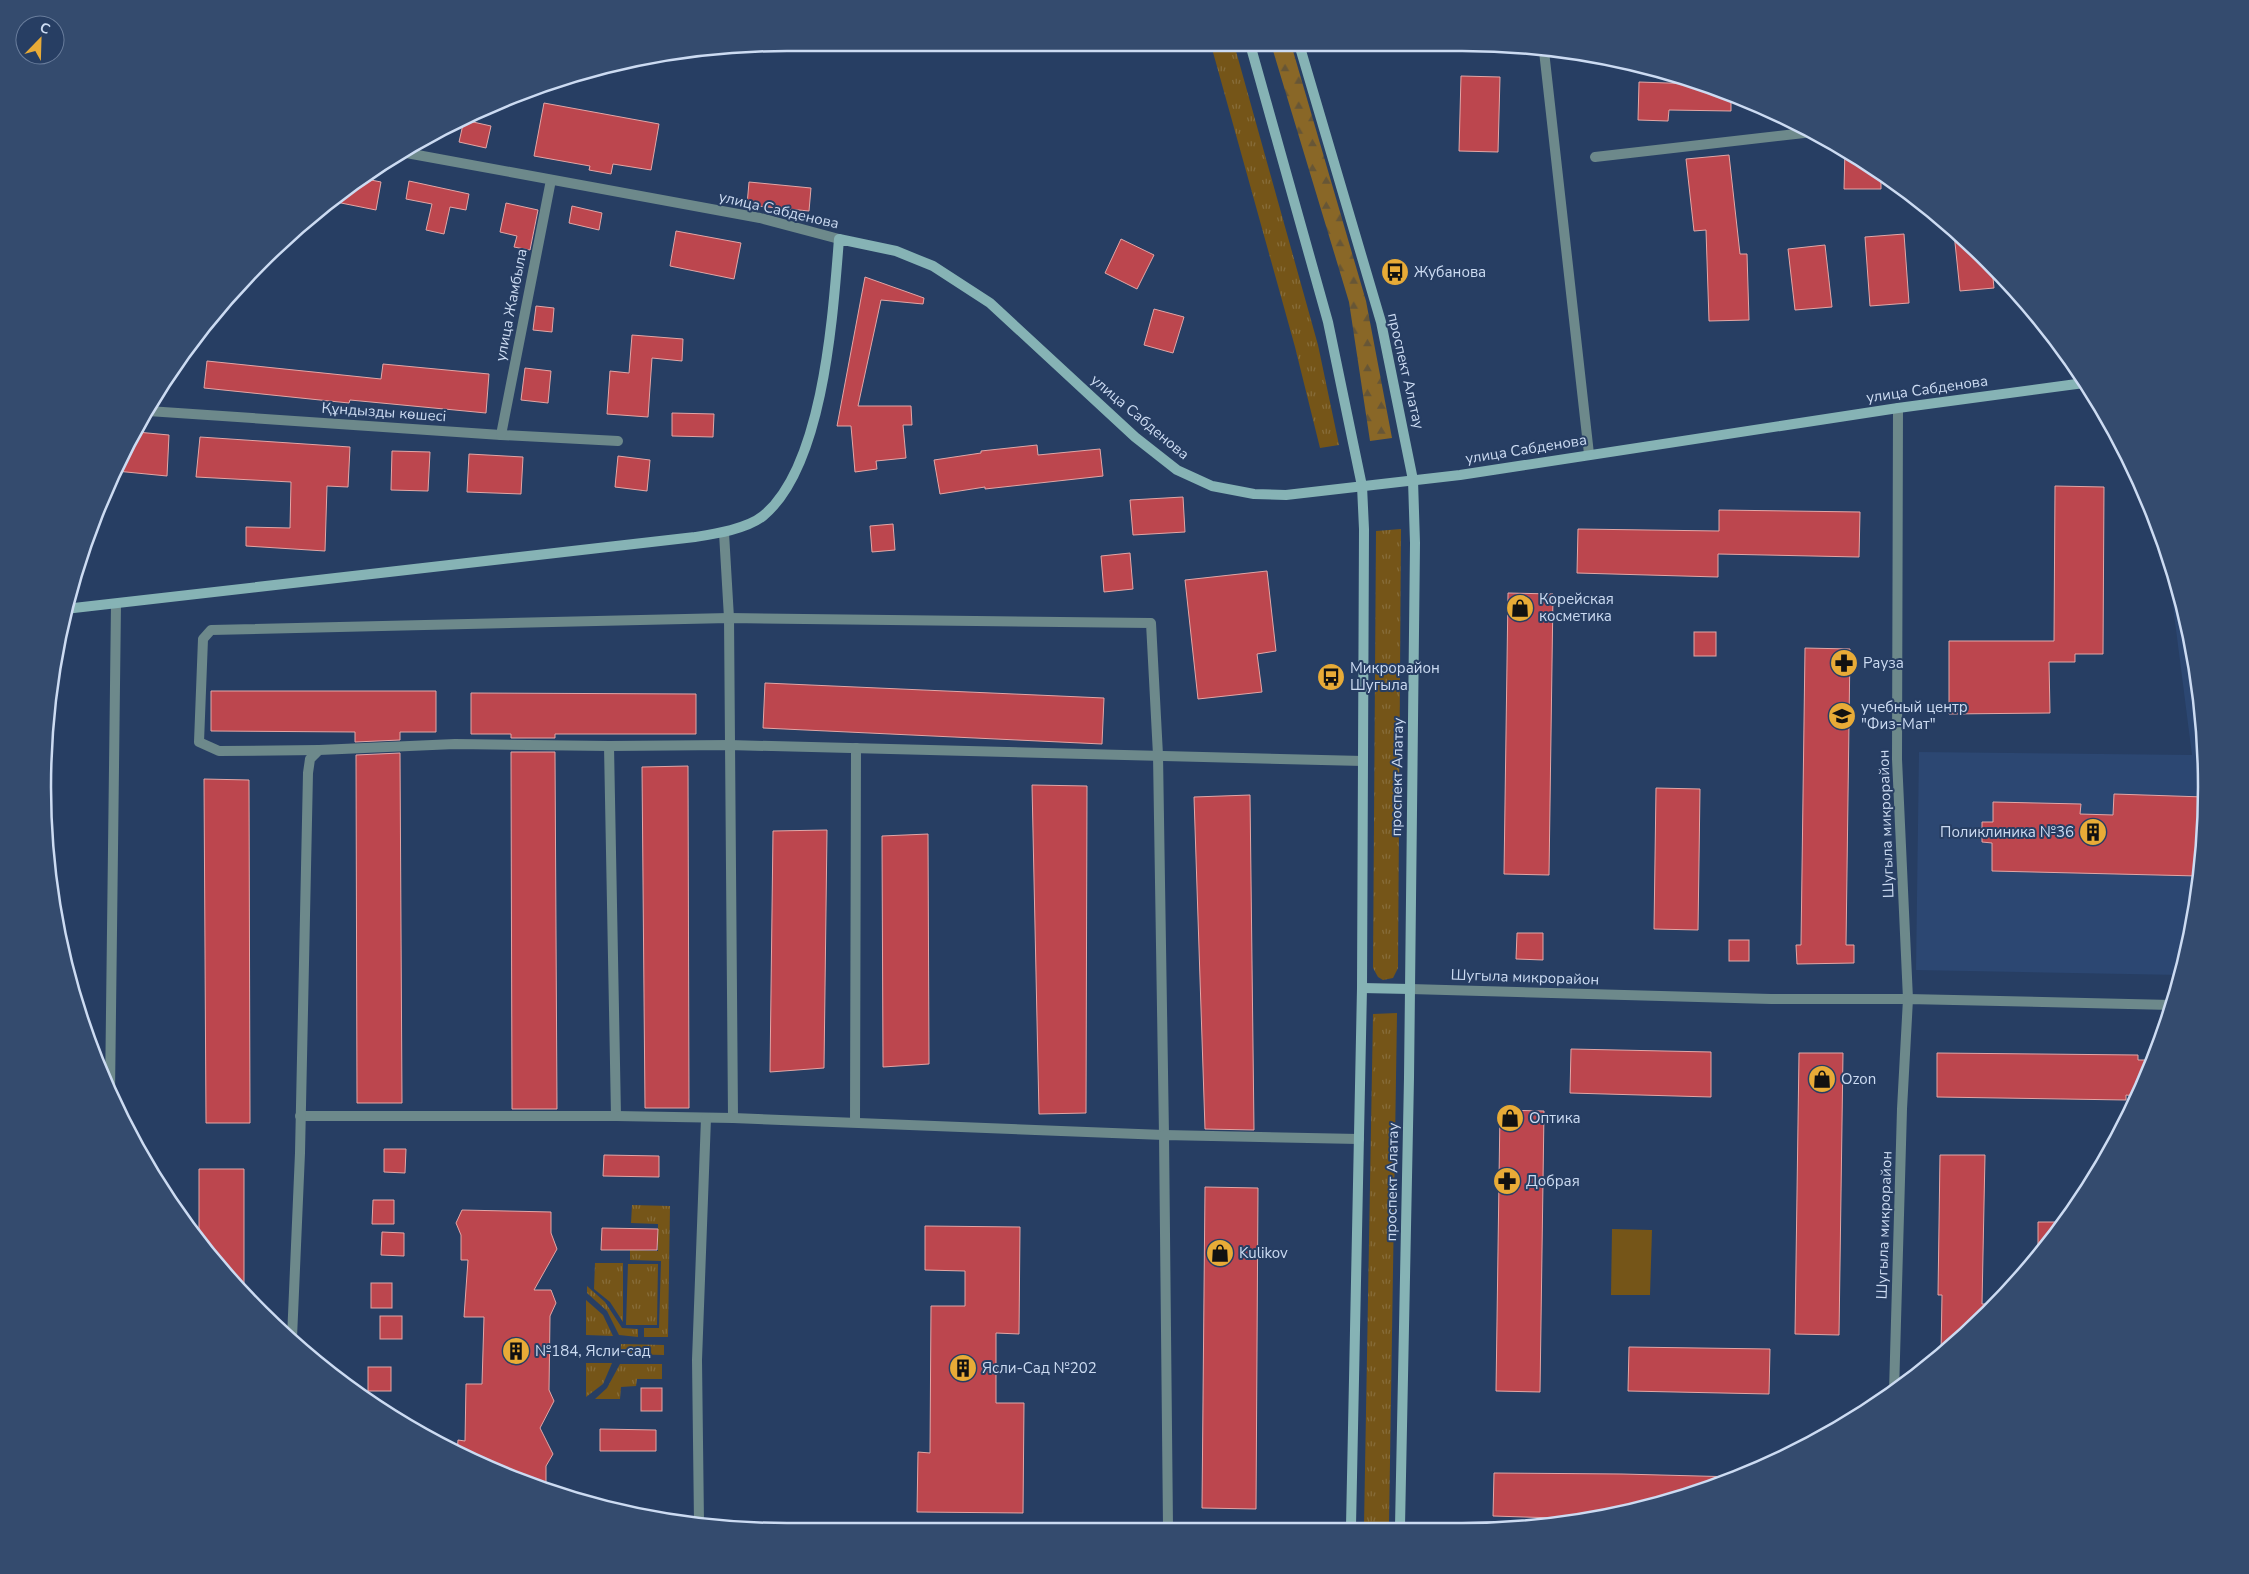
<svg xmlns="http://www.w3.org/2000/svg" width="2249" height="1574" font-family="'Nunito Sans',sans-serif">
	<style>
		.built { fill: #2c4772 }
		.grass { fill: url(#grass-tufts) }
		.forest { fill: url(#forest-firs) }
		.pitch { fill: #755518 }
		.building { fill: #bc464e; stroke: #e2a6a6 }
		.lines { fill: none; stroke-linecap: round; stroke-linejoin: round }
		.street { stroke: #6d898b; stroke-width: 10 }
		.secondary { stroke: #86b3b5; stroke-width: 10 }
		.labels { text-anchor: middle; stroke-width: 4; stroke-linejoin: round; paint-order: stroke }
		.street-label { font-size: 15px; fill: #ccdbf2; stroke: #273e63 }
		.poi-label { font-size: 15px; fill: #ccdbf2; stroke: #273e63; text-anchor: start }
		.rim { fill: none; stroke: #ccdbf2; stroke-width: 2.5 }
	</style>
	<defs>
		<pattern id="grass-tufts" width="24" height="20" patternUnits="userSpaceOnUse" patternTransform="scale(1.25)"><rect width="24" height="20" fill="#755518"/><path d="M3 7l-1-3M5 7V3M7 7l1-3M15 17l-1-3M17 17v-4M19 17l1-3" fill="none" stroke="#876d3a"/></pattern>
		<pattern id="forest-firs" width="22" height="20" patternUnits="userSpaceOnUse" patternTransform="scale(1.25)"><rect width="22" height="20" fill="#896727"/><path d="M5 1l3.5 6h-7zM16 11l3.5 6h-7z" fill="#675636"/></pattern>
	</defs>
	<rect width="100%" height="100%" fill="#273e63"/>
	<path class="built" d="M2165,543L2200,690L2205,835L2182,975L1916,970L1919,752L2192,755Z"/>
	<g class="grass">
		<path d="M1234,44L1318,345L1339,445L1320,448L1295,347L1211,45Z"/>
		<path d="M1401,529L1398,968L1393,978L1383,980L1378,977L1373,968L1376,531Z"/>
		<path d="M1397,1013L1389,1526H1364L1373,1014Z"/>
		<path d="M632,1205L670,1206L668,1337H644V1328H659L661,1261L630,1260V1250L658,1251V1224L631,1223Z"/>
		<path d="M595,1263H623V1322L610,1302L594,1289Z"/>
		<path d="M628,1264H658L657,1325H626Z"/>
		<path d="M587,1286L605,1302L622,1328L638,1329V1337L619,1335L607,1311L587,1293Z"/>
		<path d="M586,1300L603,1315L613,1336L586,1335Z"/>
		<path d="M621,1344L664,1345V1355L620,1354Z"/>
		<path d="M586,1363H612L603,1384L586,1397Z"/>
		<path d="M620,1364H662V1379H637L636,1386L621,1387L620,1399H595L607,1388Z"/>
	</g>
	<path class="forest" d="M1271,44H1291L1366,301L1392,438L1370,441L1349,302Z"/>
	<path class="pitch" d="M1612,1229L1652,1230L1650,1295H1611Z"/>
	<g class="building">
		<path d="M1461,76L1500,77L1498,152L1459,151Z"/>
		<path d="M1639,82L1697,84L1731,94V111L1669,110L1668,121L1638,120Z"/>
		<path d="M544,103L659,124L651,170L613,164L611,174L589,170L590,166L534,156Z"/>
		<path d="M464,120L491,126L486,148L459,142Z"/>
		<path d="M1845,149L1881,174V189H1844Z"/>
		<path d="M1729,155L1740,254H1747L1749,320L1709,321L1706,230L1694,231L1686,159Z"/>
		<path d="M361,178L381,182L376,210L331,201Z"/>
		<path d="M409,181L469,194L466,210L450,207L444,234L426,230L432,204L406,199Z"/>
		<path d="M749,182L811,188L809,211L747,205Z"/>
		<path d="M506,203L538,210L530,250L514,247L517,236L500,232Z"/>
		<path d="M572,206L602,213L599,230L569,223Z"/>
		<path d="M676,231L741,243L734,279L670,266Z"/>
		<path d="M1954,233L1992,268L1994,288L1960,291Z"/>
		<path d="M1904,234L1909,303L1870,306L1865,237Z"/>
		<path d="M1121,239L1154,255L1137,289L1105,273Z"/>
		<path d="M1825,245L1832,307L1795,310L1788,249Z"/>
		<path d="M865,277L924,298L923,304L881,300L858,406H911L912,425H903L906,458L876,461L877,469L855,472L851,426H837Z"/>
		<path d="M536,306L554,308L552,332L533,330Z"/>
		<path d="M1154,309L1184,317L1173,353L1144,345Z"/>
		<path d="M632,335L683,339L682,361L652,358L648,417L607,414L610,371L629,373Z"/>
		<path d="M207,361L381,379L383,364L489,374L486,413L350,400L349,403L204,388Z"/>
		<path d="M525,368L551,371L548,403L521,400Z"/>
		<path d="M672,413L714,414L713,437L672,436Z"/>
		<path d="M137,432L169,435L167,476L116,471Z"/>
		<path d="M200,437L350,447L348,487L327,486L325,551L246,546V527L290,528L291,482L196,477Z"/>
		<path d="M1037,445L1038,455L1100,449L1103,476L985,489V487L940,494L934,460L981,453V451Z"/>
		<path d="M392,451L430,452L428,491L391,490Z"/>
		<path d="M469,454L523,457L521,494L467,492Z"/>
		<path d="M618,456L650,460L647,491L615,487Z"/>
		<path d="M2055,486L2104,487L2103,654H2075V662H2049L2050,713L1949,714V641H2054Z"/>
		<path d="M1183,497L1185,532L1133,535L1130,500Z"/>
		<path d="M1719,510L1860,512L1859,557L1718,554V577L1577,573L1578,529L1719,531Z"/>
		<path d="M893,524L895,550L872,552L870,526Z"/>
		<path d="M1130,553L1133,589L1104,592L1101,556Z"/>
		<path d="M1267,571L1276,651L1257,654L1262,692L1198,699L1185,580Z"/>
		<path d="M1508,593L1553,594L1549,875L1504,874Z"/>
		<rect x="1694" y="632" width="22" height="24"/>
		<path d="M1805,648L1850,649L1846,945H1854V963L1797,964L1796,945H1801Z"/>
		<path d="M765,683L1104,698L1102,744L763,728Z"/>
		<path d="M211,691H436V732H400V740L355,742V732L211,731Z"/>
		<path d="M471,693L696,694V734H555V738H511V734H471Z"/>
		<path d="M511,752H555L557,1109H512Z"/>
		<path d="M400,753L402,1103H357L356,755Z"/>
		<path d="M688,766L689,1108H645L642,767Z"/>
		<path d="M204,779L249,780L250,1123H206Z"/>
		<path d="M1032,785L1087,786L1086,1113L1039,1114Z"/>
		<path d="M1656,788L1700,789L1698,930L1654,929Z"/>
		<path d="M2114,794L2204,797V840L2198,876L1992,871V843L1982,842V822H1993V802L2081,804L2080,814L2113,815Z"/>
		<path d="M1250,795L1254,1130L1205,1129L1194,797Z"/>
		<path d="M827,830L824,1068L770,1072L773,831Z"/>
		<path d="M928,834L929,1064L883,1067L882,836Z"/>
		<path d="M1517,933H1543V960L1516,959Z"/>
		<rect x="1729" y="940" width="20" height="21"/>
		<path d="M1571,1049L1711,1052V1097L1570,1093Z"/>
		<path d="M1799,1053H1843L1839,1335L1795,1334Z"/>
		<path d="M1937,1053L2138,1055V1060H2151L2137,1096L2126,1095V1100L1937,1097Z"/>
		<path d="M1500,1110L1544,1111L1540,1392L1496,1391Z"/>
		<path d="M384,1149H406L405,1173L384,1172Z"/>
		<path d="M604,1155L659,1156V1177L603,1176Z"/>
		<path d="M1940,1155H1985L1982,1304H1993L1953,1347L1941,1356L1942,1295H1938Z"/>
		<path d="M199,1169H244V1294L227,1278L199,1241Z"/>
		<path d="M1205,1187L1258,1188L1256,1509L1202,1508Z"/>
		<path d="M373,1200H394V1224H372Z"/>
		<path d="M462,1210L551,1212V1233L557,1249L534,1290H551L556,1303L550,1316L549,1390L554,1401L540,1428L553,1454L546,1466V1488L457,1454L458,1440L465,1441L466,1384H482L484,1317H464L468,1260H461V1235L456,1223Z"/>
		<path d="M2038,1222H2064L2053,1240L2038,1256Z"/>
		<path d="M925,1226L1020,1227L1019,1334L996,1333V1403H1024L1023,1513L917,1512L918,1452L930,1453L931,1306H965V1271L925,1270Z"/>
		<path d="M602,1228L658,1229L657,1250H601Z"/>
		<path d="M382,1232L404,1233V1256L381,1255Z"/>
		<rect x="371" y="1283" width="21" height="25"/>
		<rect x="380" y="1316" width="22" height="23"/>
		<path d="M1629,1347L1770,1349L1769,1394L1628,1391Z"/>
		<rect x="368" y="1367" width="23" height="24"/>
		<rect x="641" y="1388" width="21" height="23"/>
		<path d="M600,1429L656,1430V1451H600Z"/>
		<path d="M1494,1473L1622,1474L1737,1477L1701,1492L1587,1519L1493,1516Z"/>
	</g>
	<g class="lines">
		<g class="street">
			<path d="M1544,51L1589,454"/>
			<path d="M401,152L760,218L839,239"/>
			<path d="M1595,157L1813,132"/>
			<path d="M148,411L501,435L618,441"/>
			<path d="M501,435L551,180"/>
			<path d="M724,533L729,618L733,1118"/>
			<path d="M609,746L616,1116"/>
			<path d="M1410,989L1771,999H1908L1897,759L1898,408"/>
			<path d="M110,1094L116,604"/>
			<path d="M300,1116H616L733,1118L1164,1135L1158,755L1151,623L729,618L211,630L203,639L199,742L219,751L319,750"/>
			<path d="M855,1122L856,748"/>
			<path d="M292,1338L300,1153L308,773L310,759L319,750L455,744L609,746L729,745L1363,761"/>
			<path d="M1894,1392L1902,1109L1908,999L2172,1005"/>
			<path d="M699,1523L697,1360L706,1118"/>
			<path d="M1168,1527L1164,1135L1359,1139"/>
		</g>
		<g class="secondary">
			<path d="M1250,44L1328,322L1362,486L1364,529L1362,988L1351,1526"/>
			<path d="M1299,44L1381,322L1413,480L1415,543L1409,1078L1400,1526"/>
			<path d="M65,609L695,537C714,534 747,529 763,516C824,466 833,313 839,239L896,251L933,266L990,303L1135,437L1177,470L1212,486L1254,494L1286,495L1460,475L1898,408L2084,383"/>
			<path d="M1362,988L1410,989"/>
		</g>
	</g>
	<defs>
		<g id="bus-disc" transform="scale(1.4375)"><circle r="9.5" fill="#e8ab37" stroke="#273e63"/><path d="M-5-6H5V4H4V6H2V4H-2V6H-4V4H-5ZM-3.5-4V0h7V-4ZM-3.5 1.2v1.5H-2V1.2ZM2 1.2v1.5H3.5V1.2Z" fill="#111"/></g>
		<g id="shop-disc" transform="scale(1.4375)"><circle r="9.5" fill="#e8ab37" stroke="#273e63"/><path d="M-5-2.5h2.3a2.7 3.5 0 0 1 5.4 0H5L5.5 6h-11ZM-1.5-2.5h3a1.5 2.3 0 0 0-3 0Z" fill="#111"/></g>
		<g id="pharmacy-disc" transform="scale(1.4375)"><circle r="9.5" fill="#e8ab37" stroke="#273e63"/><path d="M-2-6h4v4h4v4h-4v4h-4v-4h-4v-4h4Z" fill="#111"/></g>
		<g id="school-disc" transform="scale(1.4375)"><circle r="9.5" fill="#e8ab37" stroke="#273e63"/><path d="M0-5L7-2L0 1L-7-2ZM-4 1L0 2.5L4 1V4Q0 6-4 4Z" fill="#111"/></g>
		<g id="building-disc" transform="scale(1.4375)"><circle r="9.5" fill="#e8ab37" stroke="#273e63"/><path d="M-4-6H4V6H1V3H-1V6H-4ZM-2.5-4.3h1.7v1.8h-1.7ZM.8-4.3h1.7v1.8H.8ZM-2.5-1h1.7V.8h-1.7ZM.8-1h1.7V.8H.8Z" fill="#111"/></g>
	</defs>
	<g fill-rule="evenodd">
		<use href="#bus-disc" x="1395" y="272"/>
		<use href="#shop-disc" x="1520" y="608"/>
		<use href="#pharmacy-disc" x="1844" y="663"/>
		<use href="#bus-disc" x="1331" y="677"/>
		<use href="#school-disc" x="1842" y="716"/>
		<use href="#building-disc" x="2093" y="832"/>
		<use href="#shop-disc" x="1822" y="1079"/>
		<use href="#shop-disc" x="1510" y="1118"/>
		<use href="#pharmacy-disc" x="1507" y="1181"/>
		<use href="#shop-disc" x="1220" y="1253"/>
		<use href="#building-disc" x="516" y="1351"/>
		<use href="#building-disc" x="963" y="1368"/>
	</g>
	<g class="labels">
		<g class="street-label">
			<text transform="translate(779 210) rotate(13)" y="5">улица Сабденова</text>
			<text transform="translate(511 305) rotate(-79)" y="5">улица Жамбыла</text>
			<text transform="translate(1406 371) rotate(77)" y="5">проспект Алатау</text>
			<text transform="translate(1927 389) rotate(-8)" y="5">улица Сабденова</text>
			<text transform="translate(384 412) rotate(4)" y="5">Құндызды көшесі</text>
			<text transform="translate(1140 417) rotate(40)" y="5">улица Сабденова</text>
			<text transform="translate(1526 449) rotate(-9)" y="5">улица Сабденова</text>
			<text transform="translate(1397 777) rotate(-89)" y="5">проспект Алатау</text>
			<text transform="translate(1886 824) rotate(-92)" y="5">Шугыла микрорайон</text>
			<text transform="translate(1525 977) rotate(2)" y="5">Шугыла микрорайон</text>
			<text transform="translate(1392 1182) rotate(-89)" y="5">проспект Алатау</text>
			<text transform="translate(1884 1225) rotate(-88)" y="5">Шугыла микрорайон</text>
		</g>
		<g class="poi-label">
			<text x="1414" y="277">Жубанова</text>
			<text x="1539" y="604">Корейская<tspan x="1539" dy="17">косметика</tspan></text>
			<text x="1863" y="668">Рауза</text>
			<text x="1350" y="673">Микрорайон<tspan x="1350" dy="17">Шугыла</tspan></text>
			<text x="1861" y="712">учебный центр<tspan x="1861" dy="17">"Физ-Мат"</tspan></text>
			<text x="2074" y="837" text-anchor="end">Поликлиника №36</text>
			<text x="1841" y="1084">Ozon</text>
			<text x="1529" y="1123">Оптика</text>
			<text x="1526" y="1186">Добрая</text>
			<text x="1239" y="1258">Kulikov</text>
			<text x="535" y="1356">№184, Ясли-сад</text>
			<text x="982" y="1373">Ясли-Сад №202</text>
		</g>
	</g>
	<path d="M0 0H2249V1574H0ZM787 51H1462A736 736 0 0 1 2198 787V787A736 736 0 0 1 1462 1523H787A736 736 0 0 1 51 787V787A736 736 0 0 1 787 51Z" fill="#344b6e" fill-rule="evenodd"/>
	<path class="rim" d="M787 51H1462A736 736 0 0 1 2198 787V787A736 736 0 0 1 1462 1523H787A736 736 0 0 1 51 787V787A736 736 0 0 1 787 51Z"/>
	<g transform="translate(40 40) rotate(23)"><circle r="24" fill="#273e63" stroke="#697d9c"/>
	<path d="M0-4L9 19L0 12L-9 19Z" fill="#e8ab37"/>
	<text y="-8" font-size="14" font-weight="bold" text-anchor="middle" fill="#ccdbf2">С</text>
	</g>
</svg>
